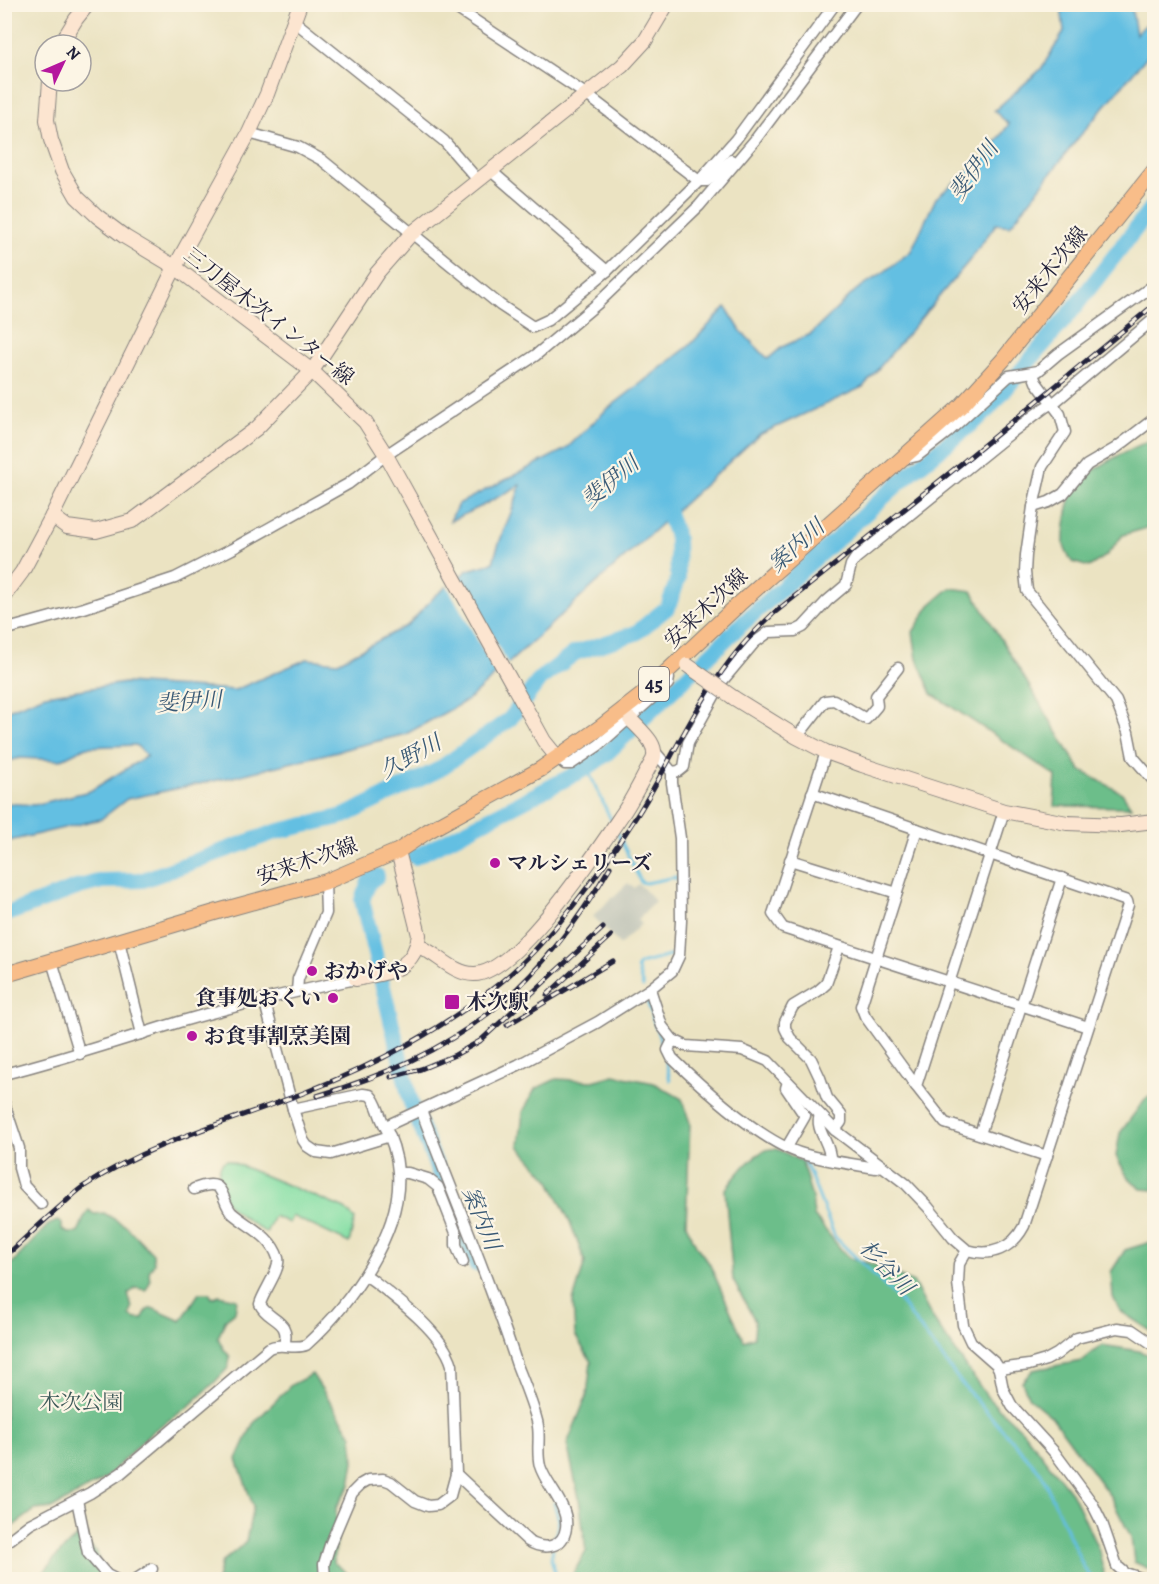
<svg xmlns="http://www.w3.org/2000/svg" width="1159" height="1584" font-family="Alegreya,'Noto Serif JP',serif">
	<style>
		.industrial { fill: #c2c6b9 }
		.green { fill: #85dfa5; stroke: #548070; stroke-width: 1.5 }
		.forest { fill: #6cbe8a; stroke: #477062; stroke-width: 1.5 }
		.water { fill: #64bfe2; stroke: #43708e; stroke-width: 1.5 }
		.pier { fill: #ebe3c2 }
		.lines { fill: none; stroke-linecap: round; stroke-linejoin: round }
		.stream { stroke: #64bfe2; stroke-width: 3 }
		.river { stroke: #64bfe2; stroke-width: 16 }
		.street-casing { stroke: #86827e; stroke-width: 13 }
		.secondary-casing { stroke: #86827e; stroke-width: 16 }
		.primary-casing { stroke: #86827e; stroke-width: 17 }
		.street { stroke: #fff; stroke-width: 10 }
		.secondary { stroke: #fce5d0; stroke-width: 14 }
		.primary { stroke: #f8bd89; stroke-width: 15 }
		.rail-casing { stroke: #22223b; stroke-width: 5 }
		.rail { stroke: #fcf5e5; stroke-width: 3; stroke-dasharray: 9; stroke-linecap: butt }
		.secondary-bridge-casing { stroke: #86827e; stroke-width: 16; stroke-linecap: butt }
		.secondary-bridge { stroke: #fce5d0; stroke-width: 14 }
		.poi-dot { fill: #b5179e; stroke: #fcf5e5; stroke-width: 2 }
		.labels { text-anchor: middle; stroke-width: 4.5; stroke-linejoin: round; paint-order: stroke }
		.shield { fill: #fcf5e5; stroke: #63616e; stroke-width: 1.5 }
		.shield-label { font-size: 20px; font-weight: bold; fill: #22223b }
		.street-label { font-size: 21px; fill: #22223b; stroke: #fcf5e5 }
		.poi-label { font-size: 21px; font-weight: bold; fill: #22223b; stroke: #fcf5e5; text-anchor: start }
		.park-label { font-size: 21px; fill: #405b5b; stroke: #fcf5e5 }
		.water-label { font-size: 22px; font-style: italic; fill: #395975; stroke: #fcf5e5 }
	</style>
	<rect width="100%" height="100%" fill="#fcf5e5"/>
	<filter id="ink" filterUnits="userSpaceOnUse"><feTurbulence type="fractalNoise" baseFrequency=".0167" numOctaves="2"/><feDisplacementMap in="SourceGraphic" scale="12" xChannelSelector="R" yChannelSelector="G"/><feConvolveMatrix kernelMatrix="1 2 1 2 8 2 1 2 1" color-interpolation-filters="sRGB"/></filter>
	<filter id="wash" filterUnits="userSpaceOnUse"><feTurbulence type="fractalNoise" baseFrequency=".008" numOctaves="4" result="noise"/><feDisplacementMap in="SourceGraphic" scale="24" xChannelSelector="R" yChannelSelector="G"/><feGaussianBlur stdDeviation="1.35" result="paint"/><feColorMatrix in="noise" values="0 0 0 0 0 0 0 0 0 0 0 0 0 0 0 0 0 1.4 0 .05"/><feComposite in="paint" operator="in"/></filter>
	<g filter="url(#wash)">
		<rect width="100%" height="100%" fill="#ebe3c2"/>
		<path class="industrial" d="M628,883L634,888L639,884L655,901L637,920L641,924L620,945L593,916Z"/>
		<path class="green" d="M227,1160L345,1209L355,1219L349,1243L292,1216L289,1223L274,1216L266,1233C256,1225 233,1212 227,1203C220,1191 214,1173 223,1162Z"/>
		<g class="forest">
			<path d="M1154,439V526L1123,535L1106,556L1089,567L1072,562C1069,557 1065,551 1064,545C1063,533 1068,497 1076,487C1087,470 1135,446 1154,439Z"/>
			<path d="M950,588L972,591L1080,770L1122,793L1131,807L1054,806L1056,776L932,694L917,659L913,632L930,605Z"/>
			<path d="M614,1075L654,1083L682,1099L690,1123L686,1224L697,1247L709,1263L744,1341L754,1337L755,1321L733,1280L725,1190C736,1176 757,1146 776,1149C784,1151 795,1159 802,1162L812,1198L814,1216L843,1252L849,1258L872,1264L914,1283L931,1316L988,1398L1023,1431L1075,1498L1099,1551L1105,1579H574L573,1574L586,1551L579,1498L567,1444L587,1395L591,1362L575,1335L573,1301L585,1262L570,1222L550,1181L519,1146L523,1112L535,1089L556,1079L593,1081Z"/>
			<path d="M1154,1095V1190L1141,1189L1127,1176L1116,1156L1120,1133L1145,1099Z"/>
			<path d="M89,1210L94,1214L104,1213L126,1226L153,1254L154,1263L149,1272L150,1282L146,1290L136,1288L128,1294L132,1308L130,1316L135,1319H142L147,1310L152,1308L181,1321L199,1293H209L212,1298L219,1295L237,1299L235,1312L226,1319L218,1338L223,1348L230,1357L228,1368L213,1384L188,1407L150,1433L106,1478L53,1508L35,1510L5,1532V1271L48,1225L57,1221L62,1223V1229L68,1233H77C83,1225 82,1217 89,1210Z"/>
			<path d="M1154,1241V1333L1120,1311L1113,1297L1111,1272L1125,1250Z"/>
			<path d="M1102,1345L1139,1351L1154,1357V1571L1134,1562L1131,1537L1110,1496L1052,1417L1029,1398L1022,1382L1033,1370L1082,1361Z"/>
			<path d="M312,1374L352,1435L354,1461L350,1485L336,1508L337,1542L333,1562L345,1571L351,1579L217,1580L221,1563L246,1542L253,1506L237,1459L253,1424L291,1385Z"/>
			<path d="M77,1536L97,1552L102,1579L38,1580L52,1561Z"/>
		</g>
		<path class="water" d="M1061,5H1131L1136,34L1154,17V48L1079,137L1010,226L996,224L969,261L863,387L759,435L468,700L406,734L237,776L127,799L101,819L5,842V803L34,805L90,791L147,756L136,745L86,747L60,760L20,758L5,762L4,713L6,711L45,695L125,683L235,690L307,659L338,662L408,625L435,596L468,570L493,563C499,536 514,512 520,485L480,507L450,521L458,504L566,449L605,411L689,346L726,307L741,331L768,359L782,347L811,334L856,290L884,272L911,251L936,198L987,155L1009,124L994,111L1041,69L1064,32Z"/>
		<path class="pier" d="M458,574L509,666L498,677L446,584Z"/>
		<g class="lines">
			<g class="stream">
				<path d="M587,768L612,822"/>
				<path d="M616,830L641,882L646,883L676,877V879"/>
				<path d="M675,927L676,912"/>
				<path d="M643,987L637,967L640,964L673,955L675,951"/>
				<path d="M646,998L664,1051"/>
				<path d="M663,1049L670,1080"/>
				<path d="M801,1158L804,1159L835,1237L899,1300L962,1384L1041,1473L1084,1568L1093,1580"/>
				<path d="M554,1543L559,1520L554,1503"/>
				<path d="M553,1549L551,1558L557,1580"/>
			</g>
			<g class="river">
				<path d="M415,857L587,768L606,754L741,625L907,476L986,412L1071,312L1154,205"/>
				<path d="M377,876L369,882L362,900L411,1103L476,1264"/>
				<path d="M4,915L79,887L102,881L143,880L275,832L344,816L438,770L510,719L540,679L575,653L636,633L668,607L678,579L677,539L662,495"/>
			</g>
		</g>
	</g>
	<g filter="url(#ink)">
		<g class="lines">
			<g class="street-casing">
				<g id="street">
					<path d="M450,4L587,95L699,181H707L731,160"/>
					<path d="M294,21L444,141L478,180"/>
					<path d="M249,133L298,147L322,160L500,305L533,327L548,320L607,271L699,181L736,139L835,4"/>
					<path d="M490,170L607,271"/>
					<path d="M1033,374L1036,382L1060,414L1065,432L1042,467L1033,507L1026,555L1025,572L1027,591L1116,701L1128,732L1133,757L1154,781"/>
					<path d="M904,459L917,456L948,432L1009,376L1038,371L1058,354L1154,285"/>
					<path d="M1033,507L1049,502L1063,494L1087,465L1116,448L1154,419"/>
					<path d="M4,630L84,608L175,578L232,549L348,484L386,455L536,355L597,304L699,206L755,140L857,4"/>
					<path d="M797,737L825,701L834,700L866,719L877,706L876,696L898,668"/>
					<path d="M826,752L773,914L783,928L1088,1027"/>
					<path d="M557,757L565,764H571L599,745L668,684L669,678L666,674"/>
					<path d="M672,772L679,771L684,767L688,743L723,680L754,643L769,632L795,631L803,627L827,601L846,585L851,565L855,559L1012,432L1044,408L1056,401L1154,319"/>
					<path d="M812,793L1127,901L1128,905L1024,1226C1012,1249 991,1257 967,1250"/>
					<path d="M1004,811L916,1086L945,1123L1047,1156"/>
					<path d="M790,860L897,893"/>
					<path d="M119,941L142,1034"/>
					<path d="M52,961L80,1054"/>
					<path d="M650,989L662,1026L673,1040L686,1046L742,1050L768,1061L835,1130L906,1184L928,1207L953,1238L967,1250L959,1264L958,1283L963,1325L971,1342L996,1364L999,1369L1003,1389L1012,1406L1055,1453L1092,1503L1102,1523L1117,1566L1125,1573L1147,1580"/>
					<path d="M297,991L298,979L326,913L325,882"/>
					<path d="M264,999L293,1109L303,1140L307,1146L316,1152L331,1154L390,1136"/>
					<path d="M673,1040L668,1050L672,1058C704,1089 761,1142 803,1154C827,1161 852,1164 876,1168L880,1165"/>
					<path d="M4,1074C63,1059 121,1040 179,1022C237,1005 297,991 356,979"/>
					<path d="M916,1086L865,1016L861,1006L917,829"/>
					<path d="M4,1103L19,1148V1168L24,1186L41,1204"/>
					<path d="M421,1110C453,1195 489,1278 517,1365C524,1383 532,1402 537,1421C541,1435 536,1451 540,1466C546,1486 569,1505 566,1528C563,1549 543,1550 528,1541L456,1474"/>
					<path d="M820,1115C814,1129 831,1144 830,1159"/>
					<path d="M386,1126L518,1065L598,1022L650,989L672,971L679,956L681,921L680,838L672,783V772L656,753"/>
					<path d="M835,1130L841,1122V1115L827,1098L820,1078L811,1059L790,1038L785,1028V1022L793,1006L818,991L826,984L839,947"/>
					<path d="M980,1134L1062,878"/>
					<path d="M787,1147L805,1116L786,1088L788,1082"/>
					<path d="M399,1173H408L428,1179L438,1187L456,1233V1245L463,1262"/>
					<path d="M194,1189C200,1187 209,1183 216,1186C223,1189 225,1206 232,1213C248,1227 271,1235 278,1258C281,1269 263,1292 260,1304C267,1321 292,1319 284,1345"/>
					<path d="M999,1369L1029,1365L1046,1360L1057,1354L1077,1338L1117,1328L1132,1330L1154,1345"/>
					<path d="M77,1500L88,1553L107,1575L117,1580"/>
					<path d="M4,1544L30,1524L90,1493L121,1473L269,1348C281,1342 294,1350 306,1345C349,1306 403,1232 398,1172C397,1154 390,1135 382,1120C378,1111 377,1102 370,1095L363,1094L293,1109"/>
					<path d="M135,1580L152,1569"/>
					<path d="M325,1580L324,1564L330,1545L352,1493L361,1484L368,1480L383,1479L391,1482L415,1501L428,1506L438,1505L450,1496L456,1474L452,1365C442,1331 393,1296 366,1275"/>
				</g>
			</g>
			<g class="secondary-casing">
				<g id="secondary">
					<path d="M60,45L76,19L88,4"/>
					<path d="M50,81L47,120L51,140L62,171L77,197L97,216L125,237L175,267L312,371L365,422L386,455L544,741L557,757"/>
					<path d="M52,516L67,527L96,531L132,521L257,428L312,371L377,273L411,234L622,66L645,41L667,4"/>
					<path d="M4,596L22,572L52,516L175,267L249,133L267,94L300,4"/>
					<path d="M734,698L797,737L826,752L862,765L1004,811L1067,823L1121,825L1154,821"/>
					<path d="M418,946C437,953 453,974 474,974C515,975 598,850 621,816C633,799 642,779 653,760C659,744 641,731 630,719"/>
					<path d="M356,979C387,972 414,972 419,935L398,851"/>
				</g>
			</g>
			<g class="primary-casing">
				<path id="primary" d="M4,975L223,910L325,882L398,851L428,831L541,769L601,727L641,696L739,604L962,405L1003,360L1154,171"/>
			</g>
			<use href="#street" class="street"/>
			<use href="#secondary" class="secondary"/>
			<use href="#primary" class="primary"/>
			<g class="rail-casing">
				<g id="rail">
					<path d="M547,995L611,936"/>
					<path d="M507,1025L613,961"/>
					<path d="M391,1077L421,1069L455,1055L480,1041L603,928"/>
					<path d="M317,1096C457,1054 536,994 610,867"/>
					<path d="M4,1258C23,1240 42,1222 62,1205C70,1198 77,1190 86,1185C153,1141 232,1121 306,1092C377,1064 440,1031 500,983C550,942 603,869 638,814C669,765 693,709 729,662C742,644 758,628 774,613L962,463L1154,305"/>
				</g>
			</g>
			<use href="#rail" class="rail"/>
			<g class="secondary-bridge-casing">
				<path id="secondary-bridge" d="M687,665L734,698"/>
			</g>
			<use href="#secondary-bridge" class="secondary-bridge"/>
		</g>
	</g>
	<g class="poi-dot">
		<circle cx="495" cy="863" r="6"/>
		<circle cx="312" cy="971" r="6"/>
		<circle cx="333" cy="998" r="6"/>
		<rect x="444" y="994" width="16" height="16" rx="3"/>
		<circle cx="192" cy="1036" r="6"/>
	</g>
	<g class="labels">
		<rect class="shield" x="639" y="667" width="30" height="34" rx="4.5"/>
		<g class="shield-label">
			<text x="654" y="691">45</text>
		</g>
		<g class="street-label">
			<text transform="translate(1050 270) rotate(-51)" y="7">安来木次線</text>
			<text transform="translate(269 316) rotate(38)" y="7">三刀屋木次インター線</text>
			<text transform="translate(706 608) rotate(-43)" y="7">安来木次線</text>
			<text transform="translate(307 861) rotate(-19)" y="7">安来木次線</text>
		</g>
		<g class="poi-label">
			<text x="507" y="870">マルシェリーズ</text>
			<text x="324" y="978">おかげや</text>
			<text x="321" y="1005" text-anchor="end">食事処おくい</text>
			<text x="466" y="1009">木次駅</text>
			<text x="204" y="1043">お食事割烹美園</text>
		</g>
		<g class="park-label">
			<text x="81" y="1409">木次公園</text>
		</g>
		<g class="water-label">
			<text transform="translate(973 170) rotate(-54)" y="8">斐伊川</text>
			<text transform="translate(610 481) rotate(-40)" y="8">斐伊川</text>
			<text transform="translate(796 545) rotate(-42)" y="8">案内川</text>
			<text transform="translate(189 701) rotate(-4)" y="8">斐伊川</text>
			<text transform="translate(410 756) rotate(-29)" y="8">久野川</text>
			<text transform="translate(482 1218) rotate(68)" y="8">案内川</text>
			<text transform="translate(887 1267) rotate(46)" y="8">杉谷川</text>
		</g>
	</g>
	<rect width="1159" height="1584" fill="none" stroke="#fcf5e5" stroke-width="24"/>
	<g transform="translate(63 63) rotate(46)"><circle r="28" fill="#fcf5e5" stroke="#a5a1a1" stroke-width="1.5"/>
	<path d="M0-4.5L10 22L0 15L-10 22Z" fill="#b5179e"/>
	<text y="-9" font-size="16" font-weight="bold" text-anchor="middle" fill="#22223b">N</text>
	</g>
</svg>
